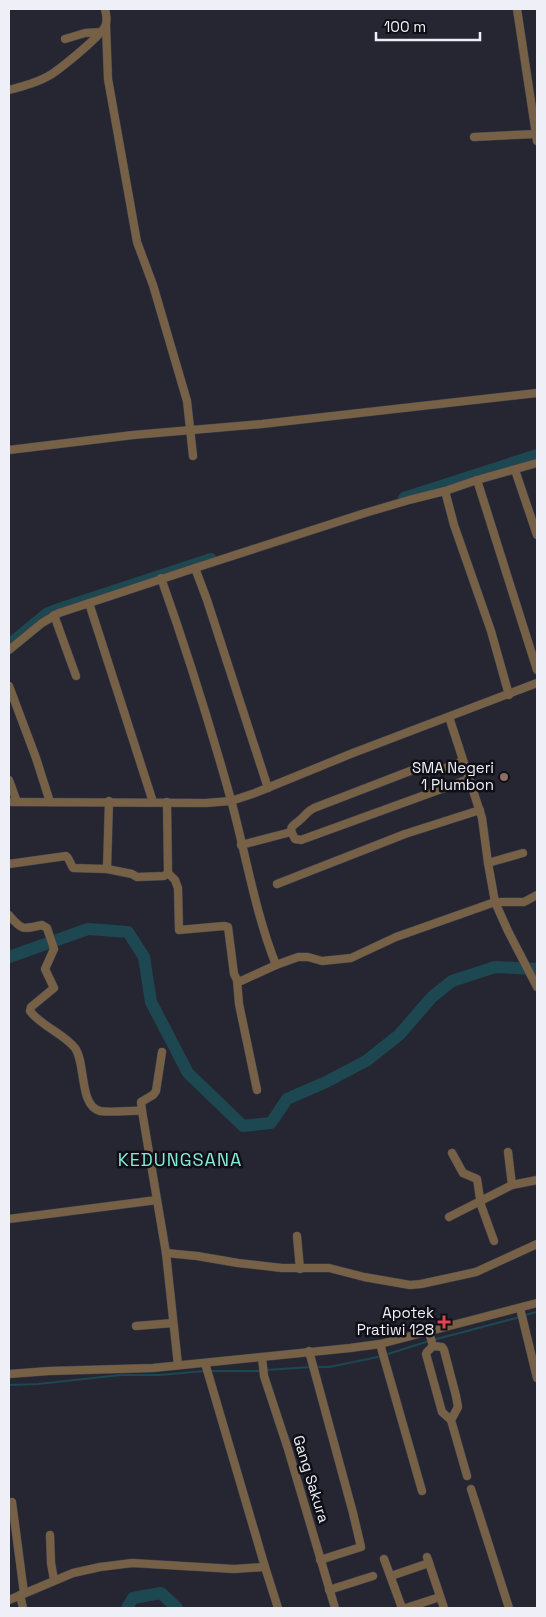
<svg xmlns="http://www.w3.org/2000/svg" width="546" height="1617" font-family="'Space Grotesk',sans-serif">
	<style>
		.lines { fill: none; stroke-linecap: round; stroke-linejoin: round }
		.stream { stroke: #1d4852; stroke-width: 2 }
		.river { stroke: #1d4852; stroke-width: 12 }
		.minor-casing { stroke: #41424e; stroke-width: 9 }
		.minor { stroke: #776146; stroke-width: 8 }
		.education-dot { fill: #8d6e63; stroke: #0f0f15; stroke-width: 2 }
		.health-dot { fill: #e0444e; stroke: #0f0f15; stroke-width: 2 }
		.labels { text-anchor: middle; stroke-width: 5; stroke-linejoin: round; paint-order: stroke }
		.poi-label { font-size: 15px; fill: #eeeff7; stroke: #0f0f15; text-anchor: end }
		.street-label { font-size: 15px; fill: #eeeff7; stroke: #0f0f15 }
		.quarter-label { font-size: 18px; letter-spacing: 1px; fill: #83ead9; stroke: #0f0f15 }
	</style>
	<rect width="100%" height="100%" fill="#252632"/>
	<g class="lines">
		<g class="stream">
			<path d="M525,1315L537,1312"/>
			<path d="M433,1340L520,1317"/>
			<path d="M388,1354L429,1341"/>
			<path d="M316,1367H329L378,1357"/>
			<path d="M266,1370L311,1367"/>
			<path d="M211,1371H261"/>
			<path d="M9,1385L38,1384L121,1375H160L204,1371"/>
		</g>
		<g class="river">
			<path d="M404,498L537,455"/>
			<path d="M9,645L48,613L56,610L211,559"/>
			<path d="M9,957L88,929L128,932L144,957L151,1002L188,1073L243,1126L271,1123L287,1099L326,1082L366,1061L399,1035L432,997L452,981L495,967L537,969"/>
			<path d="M127,1608L133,1598L161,1593L177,1608"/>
		</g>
		<g class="minor-casing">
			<g id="minor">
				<path d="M517,9L537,141"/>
				<path d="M106,25L108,79L137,242L153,285L187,401L193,456"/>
				<path d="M65,39L85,33L102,32"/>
				<path d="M9,90C24,86 39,82 52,74C62,67 104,34 106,24C107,20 106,13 105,9"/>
				<path d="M474,137L536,134"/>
				<path d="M9,450L133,435L262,424L537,393"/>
				<path d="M515,470L537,535"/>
				<path d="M477,480L537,670"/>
				<path d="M445,491L454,525L491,631L509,695"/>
				<path d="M195,568L365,513L409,500L445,491L477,480L537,463"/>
				<path d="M161,578C187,651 210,725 231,800C246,855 255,912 276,965"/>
				<path d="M89,603L153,802"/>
				<path d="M54,615L76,676"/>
				<path d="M9,650L42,623L59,613L195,568L207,600L268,788"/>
				<path d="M9,686L36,758L50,802"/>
				<path d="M449,717L482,818L488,863L495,902H524L537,895"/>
				<path d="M463,761L443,769L430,765L418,768L314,808C306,812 307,814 301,819C293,827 287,825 295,839L301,840L469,779"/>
				<path d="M9,780L17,802"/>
				<path d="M9,802L206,803L231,801L255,793L353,753L537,683"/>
				<path d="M167,802L168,873L175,880L178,888L179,930L224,926L228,927L234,974L237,980L241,981L276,965L298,957H308L322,961L351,958L396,937L495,902L508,931L537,987"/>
				<path d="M241,845L291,832"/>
				<path d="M488,863L523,853"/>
				<path d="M9,864L66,856L68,858L73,868L107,869L132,874L137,877L164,876L168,873"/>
				<path d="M107,869L109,801"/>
				<path d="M277,884L405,834L480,810"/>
				<path d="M9,915C22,931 23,929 42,925L47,928L54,949L45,969L54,988L31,1007L30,1011C41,1026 63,1033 75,1048C86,1063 79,1106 100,1111C113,1113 129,1110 142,1111L166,1253L178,1365"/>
				<path d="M237,980L239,1004L257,1090"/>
				<path d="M142,1111L141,1102L153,1095L156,1091L162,1052"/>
				<path d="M508,1152L512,1185"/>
				<path d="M452,1153L463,1173L477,1179L481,1205L494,1241"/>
				<path d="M449,1217L512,1185L537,1180"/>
				<path d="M9,1219L157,1200"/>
				<path d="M297,1236L300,1269"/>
				<path d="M166,1253L197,1256L238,1263L282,1268H329L364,1277L410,1285L421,1284L476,1272L537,1244"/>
				<path d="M520,1308L537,1378"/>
				<path d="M136,1326L173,1323"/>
				<path d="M429,1332L433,1346L427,1352L426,1354L442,1412L451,1420"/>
				<path d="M380,1344L422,1491"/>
				<path d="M433,1346L442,1347L444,1350L456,1396L458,1407L451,1420L467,1476"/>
				<path d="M309,1351L353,1513L361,1547L320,1560"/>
				<path d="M262,1357L264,1376L288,1449L335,1608"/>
				<path d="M205,1363L265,1567L278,1608"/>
				<path d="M9,1374L49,1371L153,1368L350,1348L380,1344L537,1303"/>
				<path d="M471,1489L509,1608"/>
				<path d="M12,1502L24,1593"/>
				<path d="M50,1535L51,1563L54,1580"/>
				<path d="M427,1557L444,1608"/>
				<path d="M384,1559L402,1608"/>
				<path d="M391,1576L429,1563"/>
				<path d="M329,1590L373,1576"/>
				<path d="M20,1595L23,1608"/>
				<path d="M9,1600L73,1573L100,1567L132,1563L234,1569L265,1567"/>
				<path d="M406,1608L440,1597"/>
			</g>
		</g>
		<use href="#minor" class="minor"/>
	</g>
	<circle class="education-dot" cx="504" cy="777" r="5"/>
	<path class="health-dot" d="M441.5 1314.5h5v5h5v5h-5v5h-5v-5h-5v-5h5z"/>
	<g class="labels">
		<g class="poi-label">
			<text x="494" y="773">SMA Negeri<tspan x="494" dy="17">1 Plumbon</tspan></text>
			<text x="434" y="1318">Apotek<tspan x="434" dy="17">Pratiwi 128</tspan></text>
		</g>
		<g class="street-label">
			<text transform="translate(311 1479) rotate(73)" y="5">Gang Sakura</text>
		</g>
		<g class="quarter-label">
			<text x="180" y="1166">KEDUNGSANA</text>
		</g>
	</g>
	<rect width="546" height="1617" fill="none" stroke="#eeeff7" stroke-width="20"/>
	<path d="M376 32v8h104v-8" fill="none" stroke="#eeeff7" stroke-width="2.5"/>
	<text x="384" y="32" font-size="15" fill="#eeeff7" stroke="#0f0f15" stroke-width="4" paint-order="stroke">100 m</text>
</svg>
